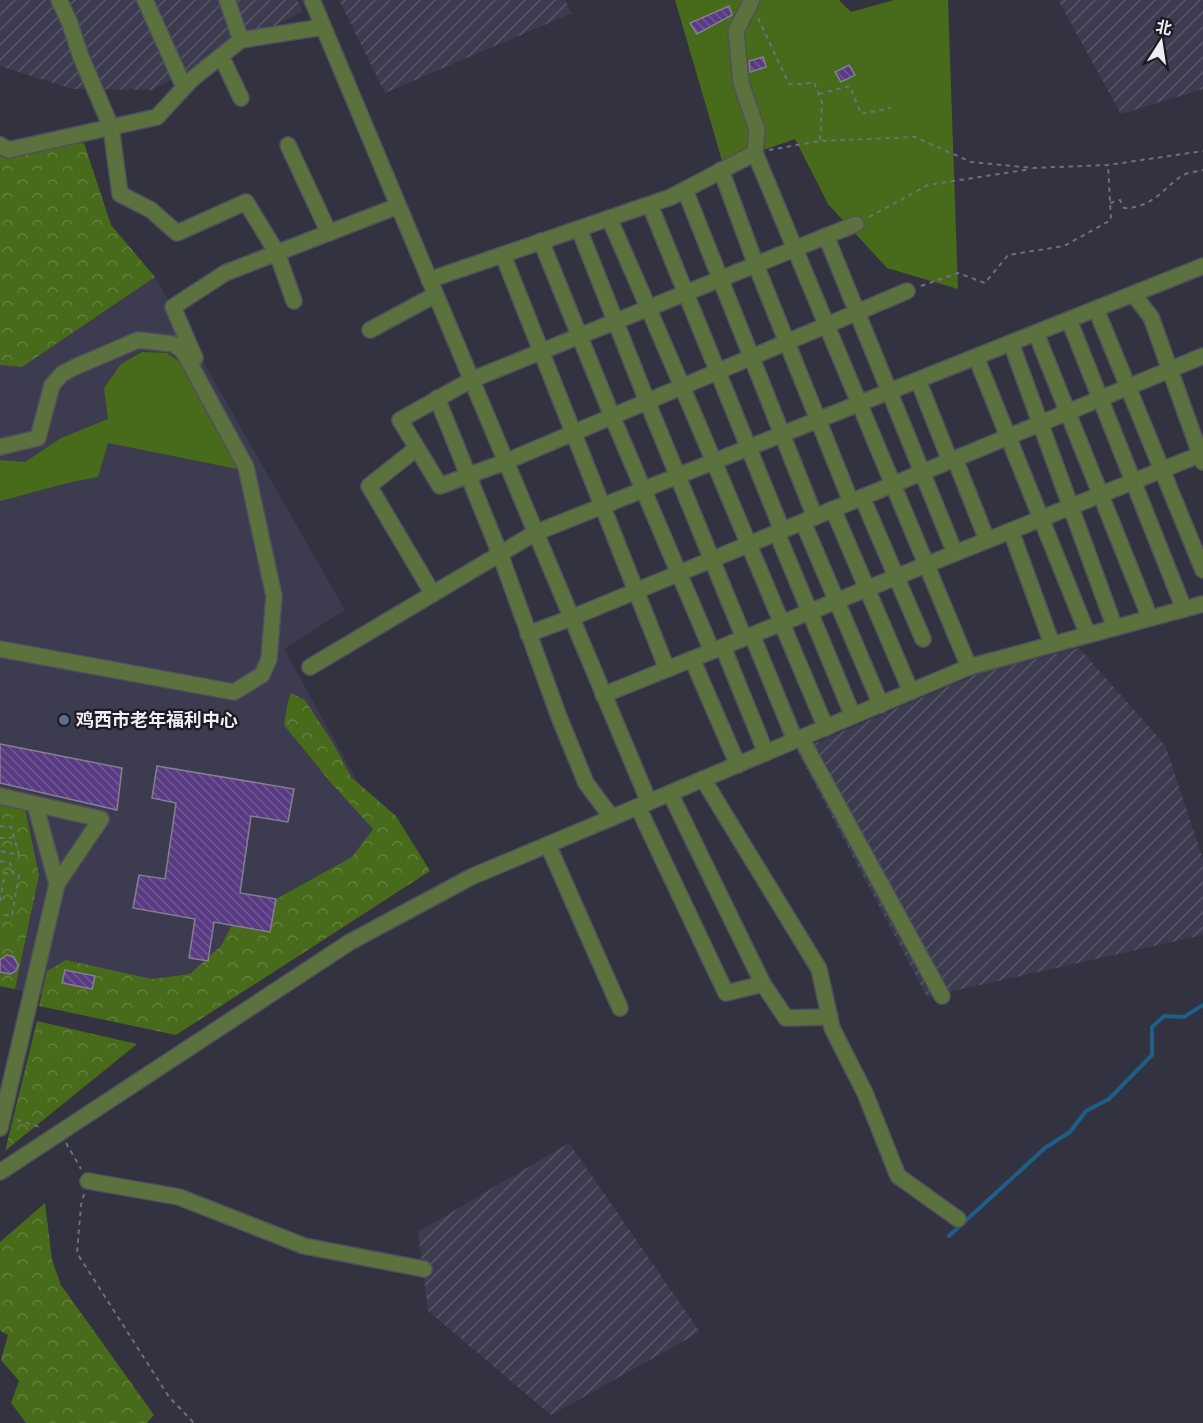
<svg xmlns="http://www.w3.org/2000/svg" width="1203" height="1423" font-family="Raleway,'Noto Sans SC',sans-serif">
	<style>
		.built { fill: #3c3b4f }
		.industrial { fill: url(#industrial-furrows) }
		.grass { fill: #486a1b }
		.forest { fill: url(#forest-crowns) }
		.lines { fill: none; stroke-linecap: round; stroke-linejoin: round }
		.stream { stroke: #1d5f89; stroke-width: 4 }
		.building { fill: url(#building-back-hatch); stroke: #858090; stroke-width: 1.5 }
		.minor-casing { stroke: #51505d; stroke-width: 18 }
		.path { stroke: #706f7c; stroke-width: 2; stroke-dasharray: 4.5 4.5; stroke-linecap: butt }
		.minor { stroke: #5c723e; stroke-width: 15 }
		.service-dot { fill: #5c6f8a; stroke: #1b1b21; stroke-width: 2 }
		.labels { text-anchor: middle; stroke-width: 4.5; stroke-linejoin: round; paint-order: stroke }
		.poi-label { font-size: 18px; font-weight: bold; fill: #eeedf6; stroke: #1b1b21; text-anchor: start }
	</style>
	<defs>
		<pattern id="industrial-furrows" width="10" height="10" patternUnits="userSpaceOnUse" patternTransform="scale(1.5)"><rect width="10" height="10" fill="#3c3b4f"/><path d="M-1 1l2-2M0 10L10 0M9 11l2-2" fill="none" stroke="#585869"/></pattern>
		<pattern id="forest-crowns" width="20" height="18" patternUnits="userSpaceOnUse" patternTransform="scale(1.5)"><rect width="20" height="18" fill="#486a1b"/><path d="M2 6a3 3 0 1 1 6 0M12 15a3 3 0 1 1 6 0" fill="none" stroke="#63803d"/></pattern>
		<pattern id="building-back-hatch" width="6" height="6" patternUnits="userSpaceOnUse" patternTransform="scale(1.5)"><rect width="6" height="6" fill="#593b83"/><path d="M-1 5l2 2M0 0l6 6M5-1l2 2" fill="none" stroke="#715895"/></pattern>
	</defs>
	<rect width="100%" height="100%" fill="#333240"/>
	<path class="built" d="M155,277L345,610L284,649L403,863L171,1019L0,987V359L29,362Z"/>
	<g class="industrial">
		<path d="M0,0H297L303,11L152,90L72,89L0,66Z"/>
		<path d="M339,0H565L572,13L385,93Z"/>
		<path d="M1058,0H1203V89L1121,114Z"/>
		<path d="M1079,648L1165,745L1203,859V935L927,997L797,751L977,674Z"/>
		<path d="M569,1143L700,1332L551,1415L428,1311L418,1232Z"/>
	</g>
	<g class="grass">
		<path d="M675,0H839L851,12L894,0H948L958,289L887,268L828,204L795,139L723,164Z"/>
		<path d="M142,352L167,353L183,364L230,443L237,469L108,443L98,477C65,482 33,493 0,501V460L25,462L61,438L108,419L104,388L121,364Z"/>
	</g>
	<g class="forest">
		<path d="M84,143L111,225L155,277L22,367L0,365V152Z"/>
		<path d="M291,693L305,700L333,743L351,777L396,816L430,871L176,1035L39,1006L47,971L66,960L152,979L190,974L221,946L233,923L352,857L373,829L332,784L284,725L288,701Z"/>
		<path d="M0,803L25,809L39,875L15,989L0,986Z"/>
		<path d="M37,1021L137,1044L5,1151Z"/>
		<path d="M45,1203L52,1260L61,1285L154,1415L147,1423H26L11,1403L19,1381L1,1360L8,1335L0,1331V1242Z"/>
	</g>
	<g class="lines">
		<path class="stream" d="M949,1236L1045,1148L1070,1132L1086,1111L1109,1099L1152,1055V1027L1164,1016L1184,1017L1203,1005"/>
	</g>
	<g class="building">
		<path d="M729,6L732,15L697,34L690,23Z"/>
		<path d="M763,57L766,67L750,72L749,61Z"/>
		<path d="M849,65L855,75L841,82L835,72Z"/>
		<path d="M0,744L122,768L117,810L0,783Z"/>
		<path d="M157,766L294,789L288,822L251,816L240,893L276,899L270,932L214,922L208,961L189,958L195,919L133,908L139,875L165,879L176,803L152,798Z"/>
		<path d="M7,955L14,957L18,965L16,971L10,974L0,972V960Z"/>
		<path d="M65,970L95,976L92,989L62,983Z"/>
	</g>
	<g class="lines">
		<g class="minor-casing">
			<g id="minor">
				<path d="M59,0L69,21L81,57L111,127L120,194L151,210L177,233L246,202L277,253L294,301"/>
				<path d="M145,0L184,87"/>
				<path d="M227,0L241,40"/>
				<path d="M312,0L649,802"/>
				<path d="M221,56L241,98"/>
				<path d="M0,145L8,150L157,117L191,80L241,40L323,27"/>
				<path d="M288,145L329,233"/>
				<path d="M755,153L969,667"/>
				<path d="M721,170L756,265L851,502"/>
				<path d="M685,190L815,517"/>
				<path d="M650,205L782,530"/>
				<path d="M609,218C684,387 754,558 826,728"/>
				<path d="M856,224L471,380L400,420L440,486L505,462L907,291"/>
				<path d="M579,229L647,401L744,638"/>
				<path d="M826,236L955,553"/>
				<path d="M541,241L612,416L712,651"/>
				<path d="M503,255L667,669"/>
				<path d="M429,280L671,197L755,153L757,130L741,83L736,31L752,0"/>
				<path d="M1133,294L1151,317L1203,462"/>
				<path d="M1096,309L1203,570"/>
				<path d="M1069,320L1184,609"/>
				<path d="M370,330L435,295"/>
				<path d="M1036,333L1150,618"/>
				<path d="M1011,343L1115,628"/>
				<path d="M976,357L1088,635"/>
				<path d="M195,358L173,307L225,273L398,206"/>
				<path d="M918,380L950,461"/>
				<path d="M437,398L500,554L559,717L586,783L612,818"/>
				<path d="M0,447L38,438L52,385L62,374L75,367L138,340L173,344L183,351L246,467L274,596L269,659L262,675L234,692L0,649"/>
				<path d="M417,448L369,486L433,594"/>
				<path d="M955,459L987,540"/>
				<path d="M862,497L923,639"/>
				<path d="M833,509L911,692"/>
				<path d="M803,522L881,705"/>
				<path d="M1011,531L1052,644"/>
				<path d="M777,533L853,716"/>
				<path d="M528,634L571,618L1203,356"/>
				<path d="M752,635L795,740"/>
				<path d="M723,647L766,753"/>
				<path d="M692,659L738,765"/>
				<path d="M310,667L535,533L1203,266"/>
				<path d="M603,695L1199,455"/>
				<path d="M801,738L942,996"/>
				<path d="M703,779L819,969L832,1028L865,1093L898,1176L958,1219"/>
				<path d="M670,793L763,984L786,1018L830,1017"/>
				<path d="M0,796L35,804L57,884"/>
				<path d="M638,807L726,993L763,984"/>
				<path d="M548,845L620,1008"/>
				<path d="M0,1128L57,884L101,819L35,804"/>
				<path d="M0,1172L350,942L471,877L969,667L1203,604"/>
				<path d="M88,1181L179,1197L304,1246L424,1269"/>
			</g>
		</g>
		<g class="path">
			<path d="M758,18L789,84H804L814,82L822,103L820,141"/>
			<path d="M819,94L850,86L861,114L891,108"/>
			<path d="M769,150L820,141L915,137L971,162L1033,168L1108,165L1203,151"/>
			<path d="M1110,203L1120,200L1124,208C1151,208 1161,191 1180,177C1186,172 1196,172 1203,170"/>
			<path d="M869,217L928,185L1031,169"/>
			<path d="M921,286L958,273L985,283L1008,255L1064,246L1111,220L1108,165"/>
			<path d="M0,826L11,827L19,855L0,851"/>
			<path d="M0,838H12"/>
			<path d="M0,861L10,863L14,874L19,875L12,916L0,914"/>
			<path d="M0,901L5,873L14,874"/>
			<path d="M17,1120L43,1128"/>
			<path d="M66,1143L81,1169"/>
			<path d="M84,1194L81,1205L77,1253L169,1397L194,1423"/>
		</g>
		<use href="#minor" class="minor"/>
	</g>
	<circle class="service-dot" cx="64" cy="720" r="6"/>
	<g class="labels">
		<g class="poi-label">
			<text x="76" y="726">鸡西市老年福利中心</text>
		</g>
	</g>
	<g transform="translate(1161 42) rotate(12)" stroke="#1b1b21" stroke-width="4.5" paint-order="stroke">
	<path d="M0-4.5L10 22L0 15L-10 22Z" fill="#eeedf6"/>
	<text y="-9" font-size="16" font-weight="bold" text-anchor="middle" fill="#eeedf6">北</text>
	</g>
</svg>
